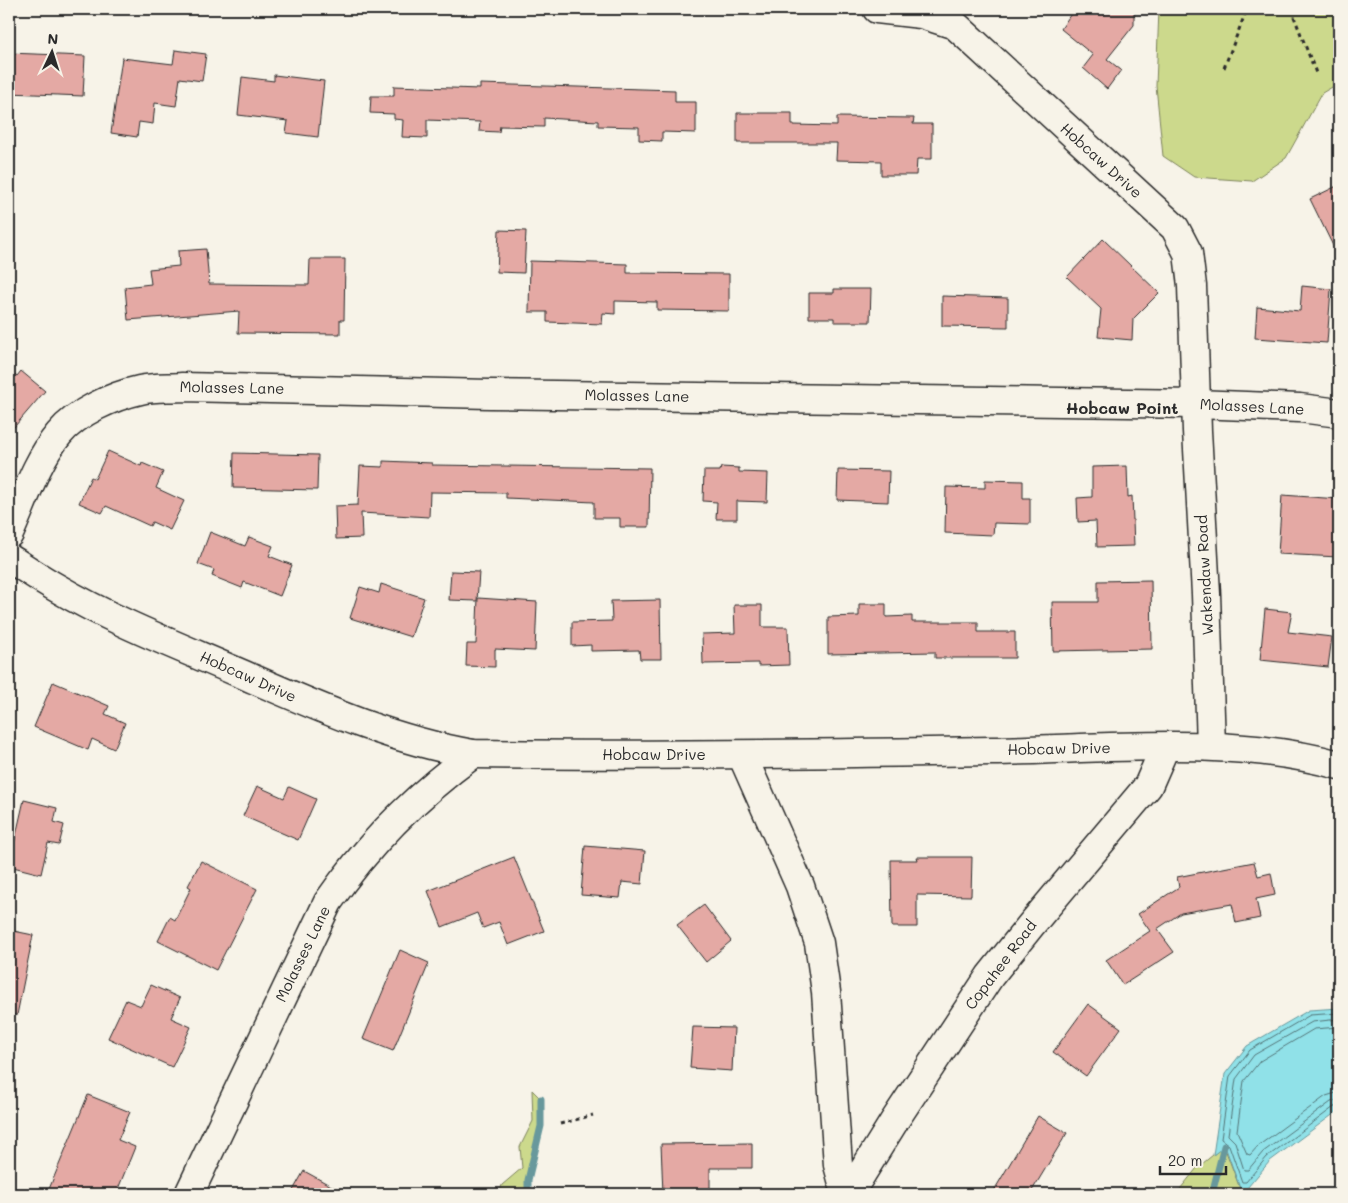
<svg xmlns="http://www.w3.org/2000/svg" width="1348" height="1203" font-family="Mali,sans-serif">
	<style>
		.green { fill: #ccd98c; stroke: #7c825c }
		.water { fill: #90e1e8; stroke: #68989c }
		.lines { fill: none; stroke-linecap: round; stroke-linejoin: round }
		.shore { stroke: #537477; stroke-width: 1 }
		.stream { stroke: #68989c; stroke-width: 7 }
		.building { fill: #e4a9a4; stroke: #2b2b2b }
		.minor-casing { stroke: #2b2b2b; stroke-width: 31 }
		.path { stroke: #2b2b2b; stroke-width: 3; stroke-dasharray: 4 4; stroke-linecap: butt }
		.minor { stroke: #f7f3e8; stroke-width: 28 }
		.labels { text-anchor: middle; stroke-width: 5; stroke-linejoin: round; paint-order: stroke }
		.street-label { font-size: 15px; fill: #2b2b2b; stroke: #f7f3e8 }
		.neighbourhood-label { font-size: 16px; font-weight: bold; fill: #2b2b2b; stroke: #f7f3e8 }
	</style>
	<rect width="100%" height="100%" fill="#f7f3e8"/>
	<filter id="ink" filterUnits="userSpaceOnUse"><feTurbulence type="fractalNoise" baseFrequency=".02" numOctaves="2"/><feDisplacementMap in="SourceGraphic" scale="10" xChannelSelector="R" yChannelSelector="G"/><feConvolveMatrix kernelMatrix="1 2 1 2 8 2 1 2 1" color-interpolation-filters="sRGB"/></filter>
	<g filter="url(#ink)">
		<g class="green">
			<path d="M1159,9H1339V83L1322,93L1286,158L1252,181L1194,177L1163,156L1156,86Z"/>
			<path d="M532,1090L541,1099V1126L528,1180V1194H499L502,1185L522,1168L520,1147L533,1121Z"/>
			<path d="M1224,1146L1242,1194H1176L1197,1168Z"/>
		</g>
		<path class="water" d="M1339,1008V1110L1270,1161L1242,1194L1225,1146L1213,1155L1225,1074L1247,1046L1309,1010Z"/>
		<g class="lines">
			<g class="shore">
				<path d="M1339,1013L1310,1015L1250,1050L1230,1076L1221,1139L1229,1145L1242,1182H1246L1267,1157L1334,1107L1339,1106"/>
				<path d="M1339,1019L1312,1022L1254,1055L1236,1079L1228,1135L1235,1142L1244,1170H1248L1263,1152L1331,1102L1339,1100"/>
				<path d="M1339,1027L1314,1029L1260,1061L1244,1081L1237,1131L1247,1154L1250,1155L1258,1146L1326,1096L1339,1092"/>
			</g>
			<g class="stream">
				<path d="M528,1194V1180L541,1126V1099"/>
				<path d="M1212,1194L1224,1146"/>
			</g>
		</g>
		<g class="building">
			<path d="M1074,9H1134V25L1107,59L1121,70L1107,89L1083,68L1093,55L1061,29Z"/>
			<path d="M175,50L206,54L202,81L180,78L176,106L155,103L153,124L139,122L137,137L111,133L122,58L173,64Z"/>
			<path d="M9,53L85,56L83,96L9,93Z"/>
			<path d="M274,75L324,81L318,137L286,133L288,121L238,115L242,77L274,81Z"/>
			<path d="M480,84L675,90V102H696V133L662,132V141L639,140V127L598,126V121L544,118V127L500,126L499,132L479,131L480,122L427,120V138L402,137L403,120L394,119V114L370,113L371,96H394V86L480,89Z"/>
			<path d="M737,113H792V125L837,126V117L914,118L913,124H932V159H917L916,175H881V161L836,160L837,143H737Z"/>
			<path d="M1339,185V258L1310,199Z"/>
			<path d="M499,230L526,231L524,273L497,272Z"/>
			<path d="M1103,239L1159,293L1133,319L1132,340L1098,337L1101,309L1067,277Z"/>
			<path d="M206,249L209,284L309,285L310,259H345L344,320H340V334L238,333L239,311L128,320L125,287L151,284L149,269L179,266L178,251Z"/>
			<path d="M530,261L627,264V273L729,274V311L657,310V302L615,301V314L603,313L602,324L547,322V312H529Z"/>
			<path d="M1302,286L1331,289L1327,343L1255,338L1257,307L1300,311Z"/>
			<path d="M834,289H871L870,322H834V318H809V293H834Z"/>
			<path d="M942,296L1008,298V327L942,326Z"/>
			<path d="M9,369L17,376L21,371L45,391L9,433Z"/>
			<path d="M108,451L141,466L142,463L163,472L156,488L184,501L170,530L152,522L150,526L106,506L102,513L79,503L91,477L95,479Z"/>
			<path d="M234,453L318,455L317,490L233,488Z"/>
			<path d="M383,461L432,463V465L650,468L649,527H620V518H594V502L506,498V493L430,492L429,517L361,513L362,538L336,539L335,506L358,505L360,466L383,467Z"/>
			<path d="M1127,466L1128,497L1132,496L1134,546L1097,547L1096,521L1078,522L1077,498L1092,497V467Z"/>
			<path d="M721,467L739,468V472L768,473L767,502L737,501V519H716L717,502L703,501L704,471H720Z"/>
			<path d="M838,470L889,471L888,502L837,500Z"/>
			<path d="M985,480L1023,481V498H1030V524L994,523L993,535L945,533L946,487L985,488Z"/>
			<path d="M1282,495L1339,499V557L1278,554Z"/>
			<path d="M210,532L245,546L249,537L273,546L269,556L292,565L280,596L244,582L242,588L212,576L214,570L198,564Z"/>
			<path d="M451,571L479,572L477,601L449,600Z"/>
			<path d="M1151,580L1152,649L1053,651L1052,602H1098V581Z"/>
			<path d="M381,584L424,598L411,637L350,618L360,587L379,593Z"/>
			<path d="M478,598L537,602L535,651L495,649V667L466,666L467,644H476Z"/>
			<path d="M660,600L661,659H640L639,650L591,651V645L572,646V622L612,621L611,601Z"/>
			<path d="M859,604H886V617L912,616V622H978V632H1015V658H935V652L828,654V617L859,616Z"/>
			<path d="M734,605H762V627H788L789,665L758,666V663L703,664L702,634L735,633Z"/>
			<path d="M1265,609L1292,612L1288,632L1332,637L1328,667L1260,660Z"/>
			<path d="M53,682L109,706L105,714L125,723L114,749L92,739L88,750L34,727Z"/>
			<path d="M257,786L284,798L289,787L316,799L298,840L243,816Z"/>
			<path d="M24,800L57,808L54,822L64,825L59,845L48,843L41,874L9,866Z"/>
			<path d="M585,846L645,851L642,884L622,882L620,898L581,895Z"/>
			<path d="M514,857L544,931L508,945L499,922L483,928L477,913L442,927L428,891Z"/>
			<path d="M917,857H972L971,896L917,895V927H892L891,860H918Z"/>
			<path d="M201,861L257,889L216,970L158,941L170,917L175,920L191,888L188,886Z"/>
			<path d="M1254,862L1258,876L1271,873L1275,895L1256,899L1260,918L1236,923L1232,904L1181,913L1157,929L1174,952L1123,985L1106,960L1150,931L1138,914L1179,887L1177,877Z"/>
			<path d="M704,905L731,941L706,962L677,925Z"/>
			<path d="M9,930L33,935L17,1015L9,1014Z"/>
			<path d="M400,950L429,963L393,1051L363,1039Z"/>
			<path d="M151,985L180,998L171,1018L191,1027L172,1067L108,1038L126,1000L141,1006Z"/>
			<path d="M1088,1004L1121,1028L1086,1076L1053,1052Z"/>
			<path d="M693,1027L734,1028L732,1071L690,1068Z"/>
			<path d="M88,1095L130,1112L118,1140L135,1147L116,1194H47Z"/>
			<path d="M1038,1116L1067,1133L1030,1194H992Z"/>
			<path d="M752,1143V1168H710V1194H663L661,1144Z"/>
			<path d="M304,1171L346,1194H291Z"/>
		</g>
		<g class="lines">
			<g class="minor-casing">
				<g id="minor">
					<path d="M877,9L921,14L955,25L1175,228L1188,253L1192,286L1197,431L1206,594L1211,746"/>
					<path d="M9,534C24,501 36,461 59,434C77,412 113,396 140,390C153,387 168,388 182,387L490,394L1196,404L1300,408L1339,413"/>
					<path d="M9,558C25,568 41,579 57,588C115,622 180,647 242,674C318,707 391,740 473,754C646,756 819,754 992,751C1105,749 1230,735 1339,765"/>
					<path d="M742,755L800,886L819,943L826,992L838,1165L846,1194"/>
					<path d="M189,1194L328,902C368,844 417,795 473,754"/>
					<path d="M849,1194L895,1120L990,976L1031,925L1148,786L1165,747"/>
				</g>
			</g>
			<g class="path">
				<path d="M1291,9L1316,73"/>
				<path d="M1224,68L1247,9"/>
				<path d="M560,1124L593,1115"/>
				<path d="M488,1191L493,1194"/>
			</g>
			<use href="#minor" class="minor"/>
		</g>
	</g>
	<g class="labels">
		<g class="street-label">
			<text transform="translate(1101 161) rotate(42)" y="5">Hobcaw Drive</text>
			<text transform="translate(232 388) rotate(1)" y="5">Molasses Lane</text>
			<text transform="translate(637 396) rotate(1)" y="5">Molasses Lane</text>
			<text transform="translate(1252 407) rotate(3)" y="5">Molasses Lane</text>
			<text transform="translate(1205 575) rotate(-93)" y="5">Wakendaw Road</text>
			<text transform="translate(248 677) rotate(24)" y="5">Hobcaw Drive</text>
			<text transform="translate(1059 749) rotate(-1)" y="5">Hobcaw Drive</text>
			<text x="654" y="760">Hobcaw Drive</text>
			<text transform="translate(303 954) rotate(-64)" y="5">Molasses Lane</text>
			<text transform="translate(1001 965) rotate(-53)" y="5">Copahee Road</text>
		</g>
		<g class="neighbourhood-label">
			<text x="1122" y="414">Hobcaw Point</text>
		</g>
	</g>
	<rect width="1348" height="1203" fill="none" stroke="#f7f3e8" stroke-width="30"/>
	<rect x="15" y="15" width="1318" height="1173" fill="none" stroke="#2b2b2b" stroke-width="2" filter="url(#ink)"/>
	<g transform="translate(52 52) rotate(4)" stroke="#f7f3e8" stroke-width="4" paint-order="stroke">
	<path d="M0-4L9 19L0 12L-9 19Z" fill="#2b2b2b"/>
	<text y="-8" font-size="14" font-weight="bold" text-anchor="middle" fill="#2b2b2b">N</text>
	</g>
	<path d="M1160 1166v8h66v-8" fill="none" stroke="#2b2b2b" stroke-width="2.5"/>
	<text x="1168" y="1166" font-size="15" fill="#2b2b2b" stroke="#f7f3e8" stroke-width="4" paint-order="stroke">20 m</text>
</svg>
